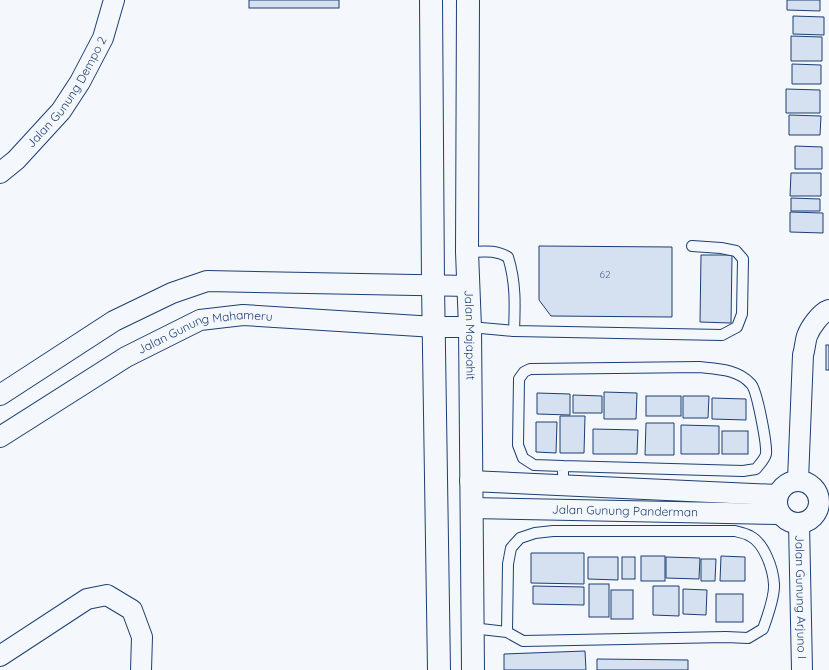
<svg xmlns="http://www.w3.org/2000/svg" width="829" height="670" font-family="Quicksand,sans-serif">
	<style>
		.building { fill: #d5e0f0; stroke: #1d3f73 }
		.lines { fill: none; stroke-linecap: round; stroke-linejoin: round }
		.lane-casing { stroke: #1d3f73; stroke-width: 12 }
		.street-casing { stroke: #1d3f73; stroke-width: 22 }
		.secondary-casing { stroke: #1d3f73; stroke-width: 24 }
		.lane { stroke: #f4f7fb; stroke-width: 10 }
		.street { stroke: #f4f7fb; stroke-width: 20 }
		.secondary { stroke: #f4f7fb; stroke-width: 22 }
		.labels { text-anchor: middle; stroke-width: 3; stroke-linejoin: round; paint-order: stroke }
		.number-label { font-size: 10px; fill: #4b6792 }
		.street-label { font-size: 12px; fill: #1d3f73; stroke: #f4f7fb }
	</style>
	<rect width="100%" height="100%" fill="#f4f7fb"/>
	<g class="building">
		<rect x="249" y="0" width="90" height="8"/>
		<path d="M787,0H820V11L787,10Z"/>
		<path d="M793,16L824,17V35L793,34Z"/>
		<path d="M791,36L822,37V61H791Z"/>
		<path d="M792,64L821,65V84H792Z"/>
		<path d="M786,89L820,90V113H786Z"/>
		<path d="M789,115L821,116L820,135H789Z"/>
		<path d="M795,146L822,147V169H795Z"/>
		<path d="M791,173H821V196H790Z"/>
		<path d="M791,198L820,199V211H791Z"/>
		<path d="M790,212L823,213V233L790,232Z"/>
		<path d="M539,246L672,247V317L551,316L539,300Z"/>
		<path d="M701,255H732L731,323L700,322Z"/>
		<rect x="826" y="345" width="3" height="25"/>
		<path d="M604,392L637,393L636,419H604Z"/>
		<path d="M537,393L570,394V415L537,414Z"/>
		<path d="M573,395L602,396V413H573Z"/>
		<rect x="646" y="396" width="35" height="20"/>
		<path d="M683,396H709L708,418H683Z"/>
		<path d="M712,398L746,399V420L712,419Z"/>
		<path d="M560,416H585L584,453H560Z"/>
		<path d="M536,422H557L556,453L536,452Z"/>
		<path d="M646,423H674V455H645Z"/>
		<path d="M681,425L719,426V454H681Z"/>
		<path d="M593,429L638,430L637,454H593Z"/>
		<rect x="722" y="431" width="26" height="23"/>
		<path d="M531,553H584V584L531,583Z"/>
		<rect x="641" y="556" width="24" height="25"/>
		<path d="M721,556L745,557V581H720Z"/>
		<path d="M588,557H618V580L588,579Z"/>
		<rect x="622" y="557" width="13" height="22"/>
		<path d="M666,557L700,558L699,579L666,578Z"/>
		<path d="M701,559H716L715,581H701Z"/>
		<rect x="589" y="584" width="20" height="33"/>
		<path d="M533,586L584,587V605L533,604Z"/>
		<path d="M653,586H679V616L653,615Z"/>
		<path d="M683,589L707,590L706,615L683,614Z"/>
		<rect x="611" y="590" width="22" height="29"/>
		<rect x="716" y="594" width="27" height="28"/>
		<path d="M585,651L586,670H504V654Z"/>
		<path d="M597,659L688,660V670H597Z"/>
	</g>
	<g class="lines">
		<g class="lane-casing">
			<g id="lane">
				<path d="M467,252C482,252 494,249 508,257C516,282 515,306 514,331L722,335L737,327L742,314L743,259L736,251L721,248L692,246"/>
				<path d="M470,327L514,331"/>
				<path d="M563,485V466L743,471L756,469C759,465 765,459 766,454C767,444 757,390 751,384C738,369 717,369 699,367L530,369L524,372L519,379L518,445L523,458L534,465L563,466"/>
				<path d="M472,628L507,632L523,641L726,637L748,638L763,629C767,618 775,596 774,584C773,568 764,543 750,536C745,533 739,532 735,531H553L535,533L520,538L511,548L508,564L507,632"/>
			</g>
		</g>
		<g class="street-casing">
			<g id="street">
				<path id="s1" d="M0,173L16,160L61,111L80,82L103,38L114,0"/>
				<path d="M0,395L114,321L172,293L207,281L469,286"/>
				<path id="s2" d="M0,437L126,357L200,320L243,315L435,327H470"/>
				<path d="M798,480L803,355C805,349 805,342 807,336C810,328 820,313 829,310"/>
				<circle cx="798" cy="502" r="21"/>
				<path d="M470,481L777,495"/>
				<path id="s3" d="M471,508L780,514"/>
				<path id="s4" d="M799,523L802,670"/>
				<path d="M0,656L87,599L107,595L132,610L142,637L141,670"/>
			</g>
		</g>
		<g class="secondary-casing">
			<g id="secondary">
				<path d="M431,0L433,285L439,670"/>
				<path id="s5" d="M468,0L467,252L470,327L473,670"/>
			</g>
		</g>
		<use href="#lane" class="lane"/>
		<use href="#street" class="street"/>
		<use href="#secondary" class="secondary"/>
	</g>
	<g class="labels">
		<g class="number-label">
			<text x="605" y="278">62</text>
		</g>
		<g class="street-label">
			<text dy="4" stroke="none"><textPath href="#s1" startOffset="106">Jalan Gunung Dempo 2</textPath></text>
			<text dy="4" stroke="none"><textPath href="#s2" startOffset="234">Jalan Gunung Mahameru</textPath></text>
			<text dy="4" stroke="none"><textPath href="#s5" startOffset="335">Jalan Majapahit</textPath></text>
			<text dy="4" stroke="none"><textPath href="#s3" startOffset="154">Jalan Gunung Panderman</textPath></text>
			<text dy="4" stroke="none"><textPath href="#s4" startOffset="74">Jalan Gunung Arjuno I</textPath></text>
		</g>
	</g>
</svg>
